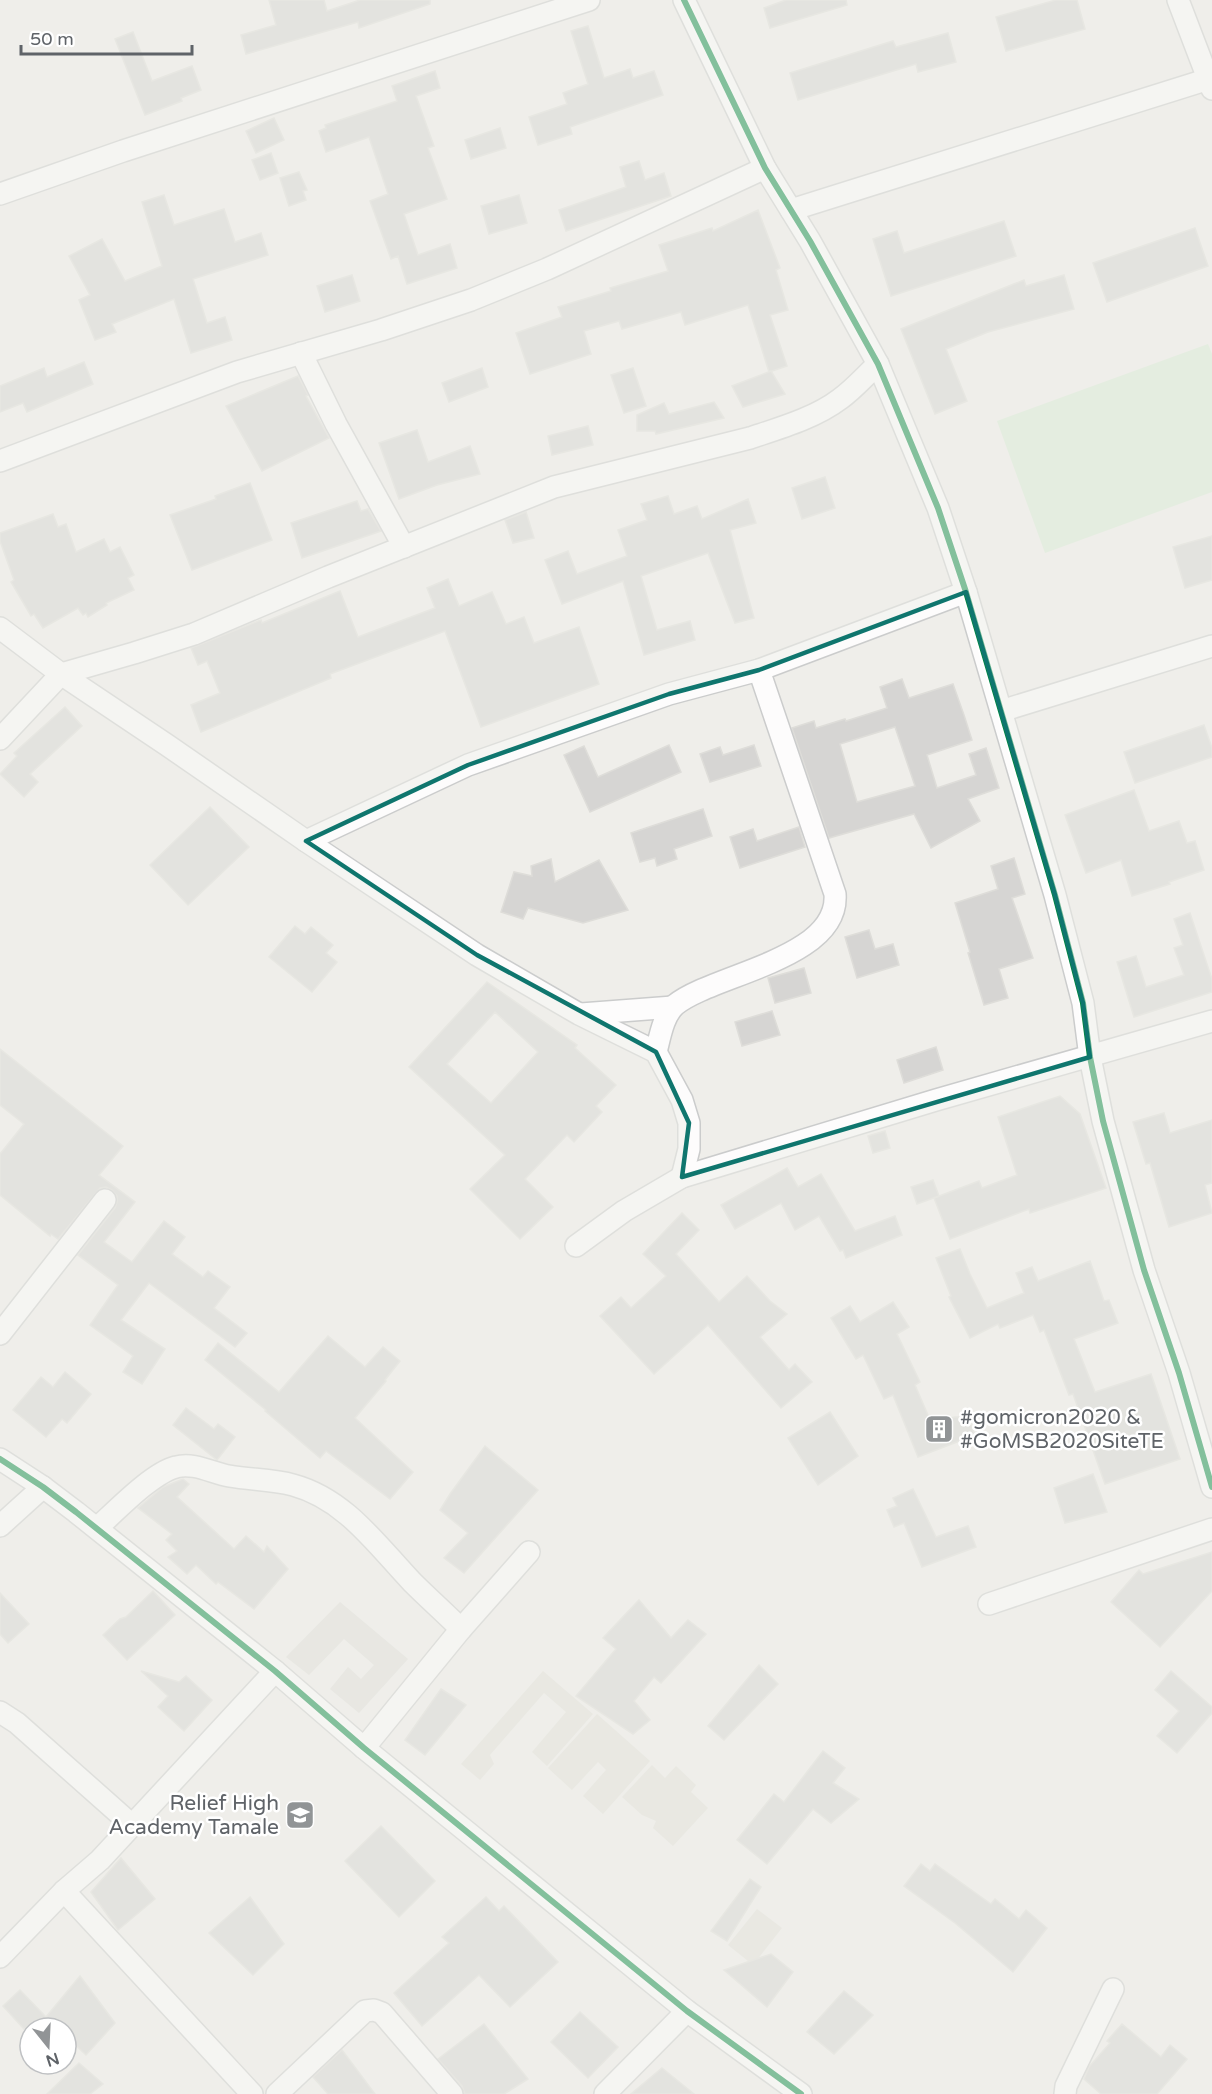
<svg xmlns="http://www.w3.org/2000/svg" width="1212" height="2094" font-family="'Varela Round',sans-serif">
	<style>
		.industrial { fill: #dfddda }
		.education { fill: #e2e0da }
		.green { fill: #d8ebd6 }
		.building { fill: #d6d5d3; stroke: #deddd9; stroke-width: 1.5; fill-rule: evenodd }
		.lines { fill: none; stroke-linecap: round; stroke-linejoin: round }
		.minor-casing { stroke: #cbcccc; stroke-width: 24 }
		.minor { stroke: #fdfcfc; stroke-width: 21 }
		.cycleway-casing { stroke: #fff; stroke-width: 10 }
		.cycleway { stroke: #00873e; stroke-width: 6 }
		.marked { fill: none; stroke: #0f766e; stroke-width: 4.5; stroke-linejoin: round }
		.labels { text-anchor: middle; stroke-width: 5; stroke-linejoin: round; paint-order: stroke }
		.poi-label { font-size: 21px; fill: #5f6368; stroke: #fff; text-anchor: start }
	</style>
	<rect width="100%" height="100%" fill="#efeeea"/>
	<path class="industrial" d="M340,1602L408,1659L359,1713L330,1689L348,1667L361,1679L374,1665L344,1639L309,1675L286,1657Z"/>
	<g class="education">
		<path d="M543,1671L593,1714L547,1766L532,1752L566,1712L544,1693L490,1755L494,1764L480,1780L461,1764Z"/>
		<path d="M597,1714L650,1761L603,1814L583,1796L606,1770L598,1762L572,1790L548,1768Z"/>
		<path d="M652,1765L665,1778L676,1766L696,1785L691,1792L708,1808L673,1846L653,1828L656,1821L642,1815L622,1797Z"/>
		<path d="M757,1909L782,1928L753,1965L728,1945Z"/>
	</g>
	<path class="green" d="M1208,344L1212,354V492L1045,553L997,421Z"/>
	<g class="building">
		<path d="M269,0H324L327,11L360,0H430V4L359,28L358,22L246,54L241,35L276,25Z"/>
		<path d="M786,0H846L847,5L770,28L764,8Z"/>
		<path d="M1056,0H1077L1085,29L1006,51L996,17Z"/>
		<path d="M588,26L604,78L630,69L633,78L654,71L663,95L570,127L572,134L538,145L529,117L567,104L563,93L588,84L571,31Z"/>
		<path d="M133,32L152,81L192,66L201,90L181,98L182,101L145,115L115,39Z"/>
		<path d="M948,33L956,62L918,72L916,64L798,100L790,73L893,41L896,47Z"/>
		<path d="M435,71L440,88L416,96L434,146L428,148L447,199L404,214L418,255L450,244L457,268L407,284L398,256L391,259L370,201L388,194L369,137L326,152L319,131L326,128L325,125L397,101L392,86Z"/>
		<path d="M274,118L284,140L256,153L246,131Z"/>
		<path d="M500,128L506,148L471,159L465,140Z"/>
		<path d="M271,153L278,173L260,180L252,160Z"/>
		<path d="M639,161L645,180L664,173L671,196L566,231L559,210L626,187L620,167Z"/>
		<path d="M299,172L307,190L303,191L306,200L289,206L280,178Z"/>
		<path d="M164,195L174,225L224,209L235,242L261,233L268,255L193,279L207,323L225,317L232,340L191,353L174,299L112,324L116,332L95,340L79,300L90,295L69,256L102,239L125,281L162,266L142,202Z"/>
		<path d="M519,195L527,223L489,234L481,206Z"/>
		<path d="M758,210L780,268L776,270L788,310L770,315L787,366L769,372L748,305L685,325L681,312L622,329L619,321L584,331L591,354L530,374L516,333L562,317L558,307L611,291L610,288L668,271L659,245L712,228L713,231Z"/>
		<path d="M1004,221L1016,256L891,296L873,239L897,231L904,253Z"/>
		<path d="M1195,228L1208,266L1107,302L1093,263Z"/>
		<path d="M352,275L360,301L325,312L317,286Z"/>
		<path d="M1064,275L1074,309L988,332L946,349L967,401L935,414L901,329L1024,280L1026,286Z"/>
		<path d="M84,362L93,384L27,412L23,403L0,412V386L44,368L47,377Z"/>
		<path d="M482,368L488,387L449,402L442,383Z"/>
		<path d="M633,368L646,406L624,413L611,375Z"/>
		<path d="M771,371L785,394L743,407L732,386Z"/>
		<path d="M298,376L308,395L306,396L329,438L262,471L226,406Z"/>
		<path d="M714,402L724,418L656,434L655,431H637V415L664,403L669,414Z"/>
		<path d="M588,426L593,445L552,455L548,436Z"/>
		<path d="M417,430L428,462L470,446L480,474L437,485L399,499L379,443Z"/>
		<path d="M825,477L835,508L802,519L792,488Z"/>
		<path d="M250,483L272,540L192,570L170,515L216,499L215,496Z"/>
		<path d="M668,496L674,514L697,506L702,519L748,499L756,523L730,530L754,618L735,623L708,553L641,576L657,630L690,621L695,640L644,655L623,581L562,604L545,560L568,551L577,574L627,556L618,530L647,520L641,504Z"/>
		<path d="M357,501L361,511L368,509L381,531L302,558L291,523Z"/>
		<path d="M526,512L534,538L513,543L505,520Z"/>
		<path d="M53,514L58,527L66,524L76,552L104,539L110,552L120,547L134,575L128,578L134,590L106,603L107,605L88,617L86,613L83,615L78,608L43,628L34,614L31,616L11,582L14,580L0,541V533Z"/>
		<path d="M1212,536V580L1185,588L1173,547Z"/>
		<path d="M448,579L459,606L492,592L506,624L524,617L534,643L579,627L599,684L481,727L445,631L330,674L331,678L201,732L191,705L220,693L207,661L198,665L191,648L261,620L262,623L340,591L358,637L435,608L427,588Z"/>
		<path d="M902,679L909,698L953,684L964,715L972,740L927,755L937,788L976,775L969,754L986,748L999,788L968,799L980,821L931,848L914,814L829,838L792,728L814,721L816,728L845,719L846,721L887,708L880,687ZM895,727L915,786L857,802L840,744Z"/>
		<path d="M65,707L82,726L30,774L38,782L24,797L0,774L17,756L14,753Z"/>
		<path d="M1204,725L1212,748V757L1135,783L1124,752Z"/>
		<path d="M669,745L681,772L590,812L564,755L584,746L598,777Z"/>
		<path d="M754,745L761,766L710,782L700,754L720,747L723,755Z"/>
		<path d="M1134,790L1149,831L1179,821L1187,843L1195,841L1204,870L1169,882L1170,884L1132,896L1121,860L1086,873L1065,815Z"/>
		<path d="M210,807L249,847L188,905L150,865Z"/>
		<path d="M703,809L712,836L674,849L677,859L657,866L655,858L640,862L631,833Z"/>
		<path d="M799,827L805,847L740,868L730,837L753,829L757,841Z"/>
		<path d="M1014,858L1025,894L1012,898L1033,958L999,969L1008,998L984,1005L968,953L970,952L955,903L998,889L991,866Z"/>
		<path d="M551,859L555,882L599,860L628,910L583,923L528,908L523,919L501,912L514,872L532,876L531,866Z"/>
		<path d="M1190,913L1212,979V992L1134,1017L1117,962L1136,956L1146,987L1184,975L1174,948L1183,945L1174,919Z"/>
		<path d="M295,926L305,934L311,927L333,945L326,953L337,962L312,992L269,957Z"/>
		<path d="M869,930L875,949L893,944L899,965L857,978L845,937Z"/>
		<path d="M804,968L811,993L775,1003L768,978Z"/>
		<path d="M487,982L577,1045L575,1048L616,1085L596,1106L602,1112L574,1142L567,1135L525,1179L553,1207L520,1239L470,1189L505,1155L409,1067ZM495,1012L538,1052L491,1103L447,1064Z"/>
		<path d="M772,1011L780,1035L742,1046L735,1022Z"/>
		<path d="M936,1047L943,1070L904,1083L897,1060Z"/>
		<path d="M0,1049L123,1146L99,1175L135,1202L104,1242L132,1262L164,1221L185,1237L172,1254L203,1277L208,1271L230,1287L214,1308L247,1333L235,1347L149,1283L121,1320L165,1349L142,1384L123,1372L133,1356L90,1325L118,1285L78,1255L115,1208L117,1202V1196L112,1190L106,1187L100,1188L58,1239L51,1234L50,1236L0,1195V1154L24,1124L0,1105Z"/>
		<path d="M1060,1096L1080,1114L1106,1188L1030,1213L1029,1209L950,1239L934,1198L979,1181L982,1188L1017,1175L998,1117Z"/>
		<path d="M1164,1113L1170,1133L1212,1120V1183L1205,1185L1212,1213L1169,1227L1150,1163L1146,1164L1133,1122Z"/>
		<path d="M885,1131L890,1148L873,1153L868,1136Z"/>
		<path d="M787,1168L798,1187L821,1174L855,1231L895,1216L902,1235L846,1258L843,1250L840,1251L819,1216L795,1230L781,1203L735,1229L721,1205Z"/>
		<path d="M933,1180L939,1196L917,1204L911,1187Z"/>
		<path d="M682,1213L699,1230L676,1254L719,1302L747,1276L770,1301L787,1314L760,1337L789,1370L795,1364L812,1382L781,1408L708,1325L654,1374L600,1316L621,1297L631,1308L666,1276L643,1254Z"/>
		<path d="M960,1249L970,1274L987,1308L1024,1293L1016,1273L1032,1267L1038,1281L1090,1261L1104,1301L1109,1300L1118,1323L1074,1339L1095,1392L1151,1374L1180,1459L1105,1484L1073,1394L1069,1395L1044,1330L1040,1332L1033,1315L1000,1328L998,1324L970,1338L949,1297L951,1296L936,1258Z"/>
		<path d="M893,1302L909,1327L897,1334L920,1382L915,1385L931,1422L955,1417H968L975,1435L918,1457L893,1395L884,1399L863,1355L856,1359L831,1318L850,1306L860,1322Z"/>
		<path d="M328,1336L365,1367L383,1347L400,1361L385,1380L386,1381L355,1418L413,1472L390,1499L326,1451L320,1458L265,1411L266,1410L205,1360L218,1343L279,1392Z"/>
		<path d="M65,1372L91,1394L67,1423L62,1419L46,1437L13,1410L41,1377L53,1387Z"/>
		<path d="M186,1408L214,1429L218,1424L235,1437L217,1460L173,1425Z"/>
		<path d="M830,1412L858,1456L818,1485L788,1438Z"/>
		<path d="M485,1446L538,1490L464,1573L444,1558L468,1533L440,1510L450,1494Z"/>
		<path d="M1093,1474L1107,1512L1065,1523L1054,1488Z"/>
		<path d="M183,1479L189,1484L177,1497L234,1549L246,1536L264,1552L267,1546L288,1569L254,1609L218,1582L216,1584L196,1565L187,1574L168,1557L177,1551L166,1540L172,1534L138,1508L163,1487Z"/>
		<path d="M913,1489L936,1537L968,1526L976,1547L922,1567L904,1523L894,1527L887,1510L897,1506L893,1498Z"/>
		<path d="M1212,1552V1591L1160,1647L1111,1602L1139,1570L1143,1574Z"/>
		<path d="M153,1591L175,1615L127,1660L103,1635L120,1619L126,1617Z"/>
		<path d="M0,1593L29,1624L8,1643L0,1634Z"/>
		<path d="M639,1600L671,1638L688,1620L706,1634L661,1683L654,1677L634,1701L650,1720L633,1734L576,1696L616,1649L603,1638Z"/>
		<path d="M759,1665L778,1684L724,1740L708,1726Z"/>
		<path d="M141,1671L179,1682L186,1676L212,1700L184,1731L158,1707L168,1696Z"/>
		<path d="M1171,1671L1212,1707V1713L1177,1753L1157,1736L1179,1711L1155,1690Z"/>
		<path d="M441,1689L466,1705L425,1755L405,1740Z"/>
		<path d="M823,1751L845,1768L833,1783L859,1799L831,1823L813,1809L767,1864L737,1840L774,1794L784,1802Z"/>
		<path d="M381,1826L435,1881L399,1917L345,1861Z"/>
		<path d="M121,1858L155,1899L118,1930L91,1892Z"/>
		<path d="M921,1864L930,1871L935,1864L991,1904L995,1899L1019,1919L1026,1910L1047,1928L1013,1972L955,1923L904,1886Z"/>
		<path d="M750,1879L761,1887L727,1941L711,1931Z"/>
		<path d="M250,1897L284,1944L253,1975L209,1933Z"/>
		<path d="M486,1897L499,1911L504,1906L558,1962L510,2007L479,1975L422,2026L394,1993L449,1943L442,1937Z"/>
		<path d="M771,1954L793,1972L767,2007L724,1970Z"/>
		<path d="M80,1976L115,2023L86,2055L66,2036V2028H58L46,2017Z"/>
		<path d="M20,1990L46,2017L24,2029L3,2006Z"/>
		<path d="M844,1991L873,2015L834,2054L807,2032Z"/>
		<path d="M580,2012L618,2047L588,2078L551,2042Z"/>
		<path d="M484,2024L528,2079L504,2094H465L462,2086L438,2059Z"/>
		<path d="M1122,2024L1161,2057L1170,2045L1187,2059L1157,2094H1101L1084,2079L1089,2067L1110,2043L1107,2041Z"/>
		<path d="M342,2050L375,2094H328L313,2077Z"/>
		<path d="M79,2063L103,2084L90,2094H47Z"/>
		<path d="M662,2068L694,2094H631Z"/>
	</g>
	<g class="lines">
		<g class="minor-casing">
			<g id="minor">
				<path d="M684,0L765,168L810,241L878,364L938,508L966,592L1055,895L1083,1003L1090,1057L1103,1121L1144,1270L1179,1373L1212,1487"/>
				<path d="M1178,0L1212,89"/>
				<path d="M0,194L123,151L589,0"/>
				<path d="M791,210L1212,78"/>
				<path d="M301,353L336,424L404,547"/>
				<path d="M0,461L237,372L381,330L471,300L547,269L765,168"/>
				<path d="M0,628L61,674L167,745L306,841L477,955L579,1014L656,1052L682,1100L689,1123V1149L682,1177"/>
				<path d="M1001,711L1212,646"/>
				<path d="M0,739L61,674L134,653L194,634L328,577L554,487L750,438C780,428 815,418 840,399C854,389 865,376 878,364"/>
				<path d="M306,841L468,765L669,694L759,670L966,592"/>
				<path d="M581,1014L673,1007"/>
				<path d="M656,1052C660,1037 663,1016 675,1005C713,974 840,959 835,894L759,670"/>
				<path d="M576,1246L624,1211L682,1177L936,1100L1212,1021"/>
				<path d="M0,1334L105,1200"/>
				<path d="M0,1459L43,1487L76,1512L275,1671L364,1748L687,2011L801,2094"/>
				<path d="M0,1526L43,1487"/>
				<path d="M97,1528C116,1511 152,1473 176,1467C194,1462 212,1473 229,1476C251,1480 272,1479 293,1485C345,1499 376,1544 412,1582C428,1598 445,1613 461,1629"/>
				<path d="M989,1604L1212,1529"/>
				<path d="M0,1712L17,1723L132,1825"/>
				<path d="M364,1748L461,1629L529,1552"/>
				<path d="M64,1891L252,2094"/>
				<path d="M0,1957L64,1891L100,1860L275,1671"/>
				<path d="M277,2094L365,2011L374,2010L382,2013L452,2094"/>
				<path d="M605,2094L687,2011"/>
				<path d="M1065,2094L1066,2086L1113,1989"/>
			</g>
		</g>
		<use href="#minor" class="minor"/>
		<g class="cycleway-casing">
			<g id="cycleway">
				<path d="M684,0L765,168L810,241L878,364L938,508L966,592L1055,895L1083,1003L1090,1057L1103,1121L1144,1270L1179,1373L1212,1487"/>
				<path d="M0,1459L43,1487L76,1512L275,1671L364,1748L687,2011L801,2094"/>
			</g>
		</g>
		<use href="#cycleway" class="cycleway"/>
	</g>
	<path d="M0 0H1212V2094H0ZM966,592L1055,895L1083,1003L1090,1057L682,1177L689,1123L656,1052L477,955L306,841L468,765L669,694L759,670Z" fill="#efeeea" fill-opacity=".55" fill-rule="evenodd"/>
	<path class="marked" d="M966,592L1055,895L1083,1003L1090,1057L682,1177L689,1123L656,1052L477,955L306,841L468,765L669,694L759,670Z"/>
	<defs>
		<g id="building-square" transform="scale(1.5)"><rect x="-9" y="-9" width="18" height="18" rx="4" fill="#919496" stroke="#fff"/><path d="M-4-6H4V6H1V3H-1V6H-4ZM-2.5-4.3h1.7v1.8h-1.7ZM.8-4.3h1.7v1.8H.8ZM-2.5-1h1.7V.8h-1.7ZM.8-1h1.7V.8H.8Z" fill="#fff"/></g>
		<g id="school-square" transform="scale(1.5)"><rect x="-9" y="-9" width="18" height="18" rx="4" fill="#919496" stroke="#fff"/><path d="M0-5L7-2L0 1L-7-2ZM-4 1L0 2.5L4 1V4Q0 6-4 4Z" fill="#fff"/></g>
	</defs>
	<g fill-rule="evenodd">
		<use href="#building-square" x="939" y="1429"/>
		<use href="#school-square" x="300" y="1815"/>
	</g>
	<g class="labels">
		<g class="poi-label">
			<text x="960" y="1424">#gomicron2020 &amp;<tspan x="960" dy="24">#GoMSB2020SiteTE</tspan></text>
			<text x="279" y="1810" text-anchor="end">Relief High<tspan x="279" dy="24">Academy Tamale</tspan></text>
		</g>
	</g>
	<g transform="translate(48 2046) rotate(162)"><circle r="28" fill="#ffffff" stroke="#bfc1c3" stroke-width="1.5"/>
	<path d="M0-4.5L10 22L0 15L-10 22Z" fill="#919496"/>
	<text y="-9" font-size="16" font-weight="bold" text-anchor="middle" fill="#5f6368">N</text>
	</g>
	<path d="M21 45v9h171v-9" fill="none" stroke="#5f6368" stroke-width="3"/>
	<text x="30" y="45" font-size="18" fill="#5f6368" stroke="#ffffff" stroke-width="4.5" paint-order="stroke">50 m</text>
</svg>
